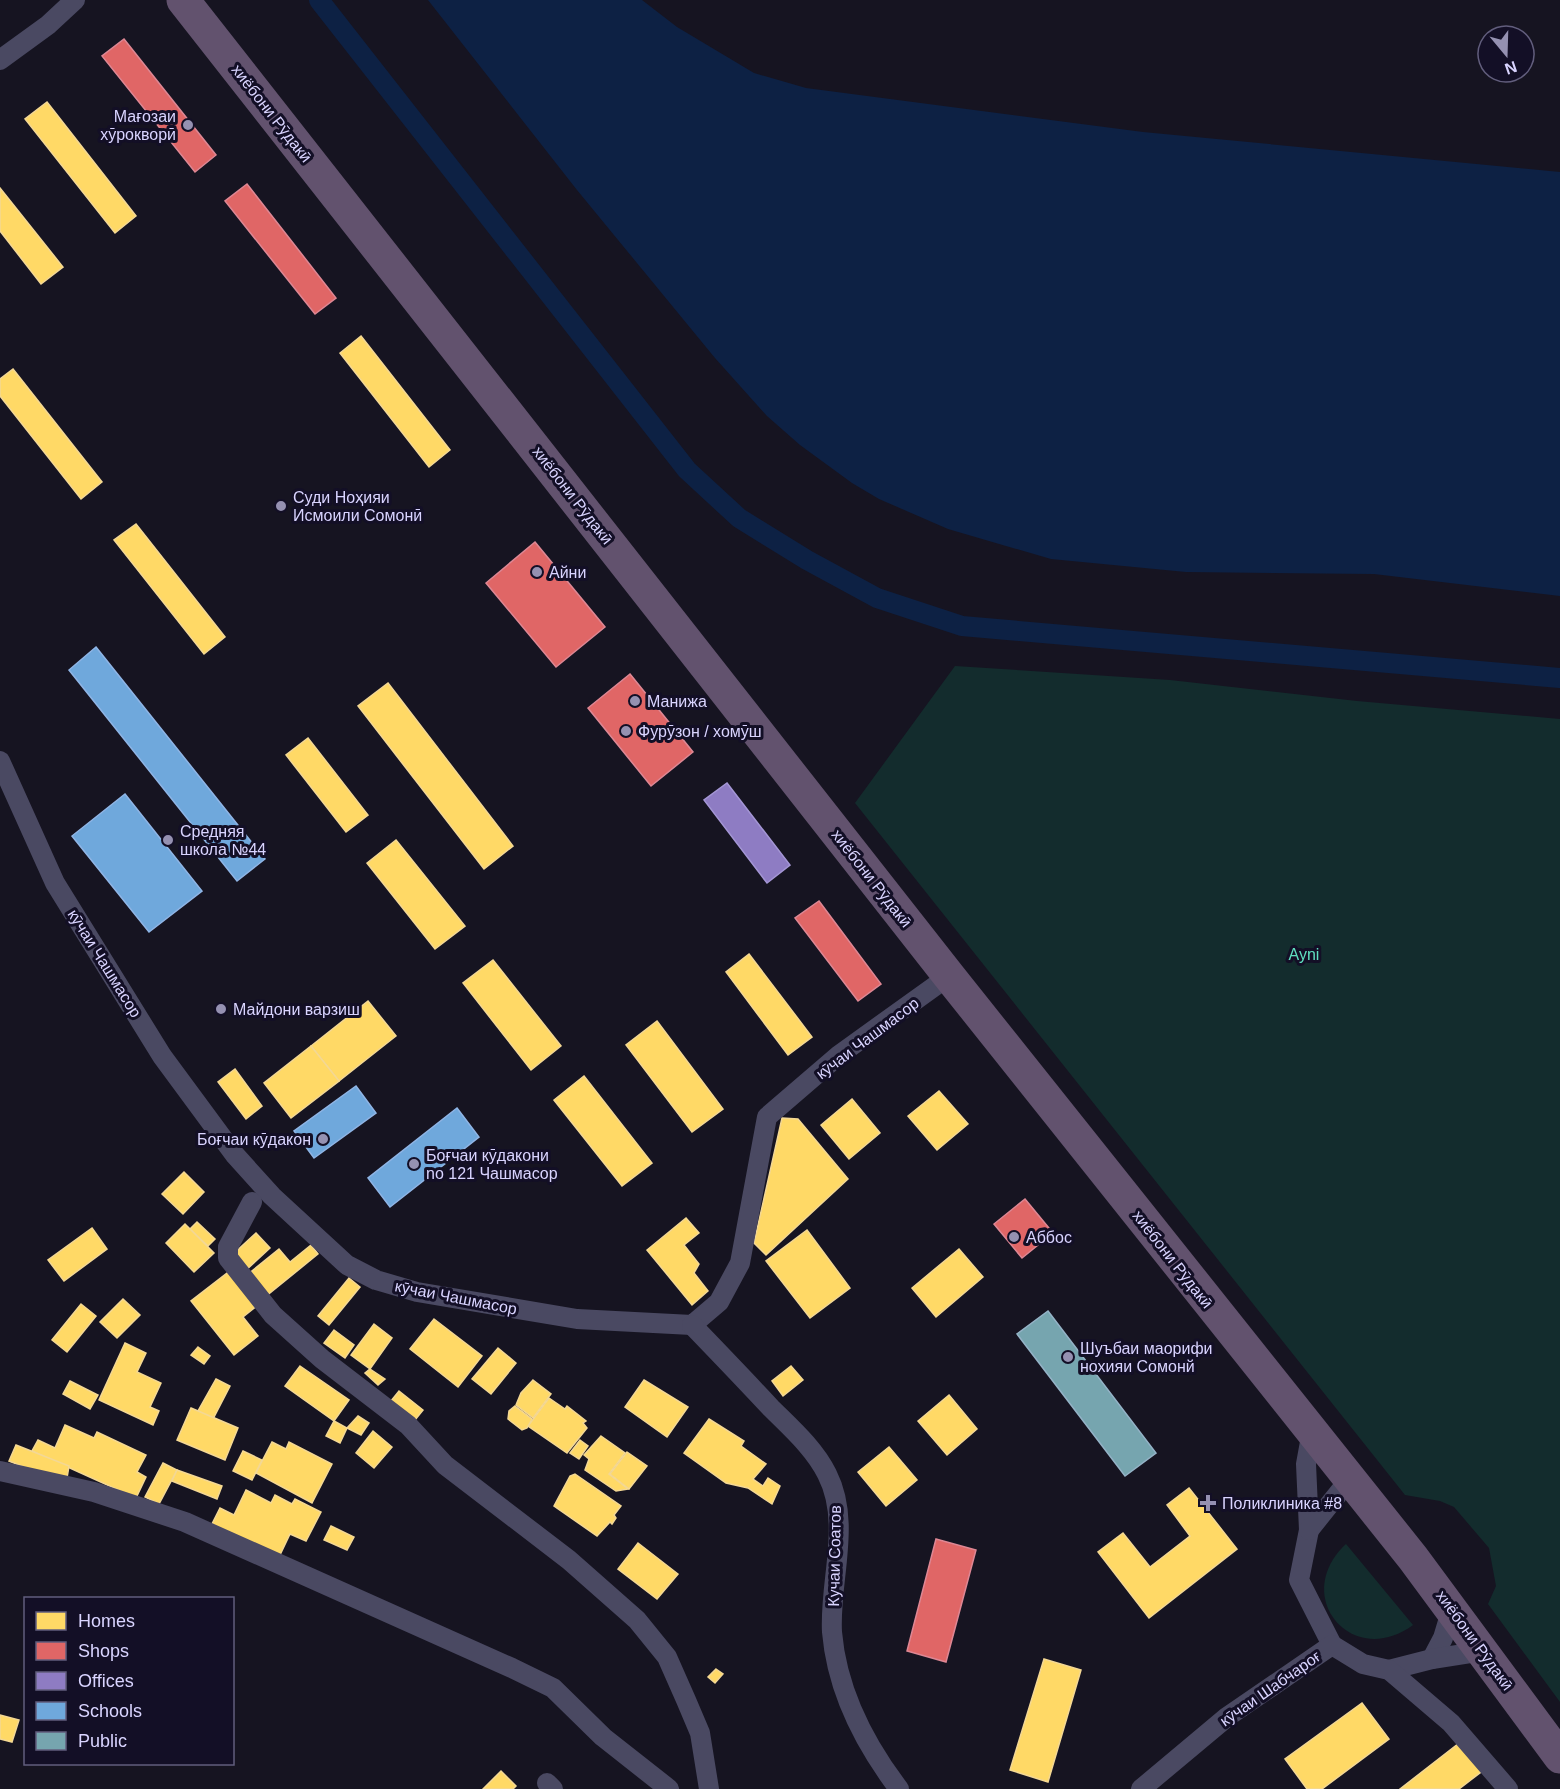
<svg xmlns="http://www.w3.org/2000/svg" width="1560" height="1789" font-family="Arial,sans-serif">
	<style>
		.green { fill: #132c2d }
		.water { fill: #0d2144 }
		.homes { fill: #ffd966; stroke: #f4d894; stroke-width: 1.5 }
		.shops { fill: #e06666; stroke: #de8794; stroke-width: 1.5 }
		.offices { fill: #8e7cc3; stroke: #a496d5; stroke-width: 1.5 }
		.schools { fill: #6fa8dc; stroke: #8fb5e6; stroke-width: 1.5 }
		.public { fill: #76a5af; stroke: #94b3c7; stroke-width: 1.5 }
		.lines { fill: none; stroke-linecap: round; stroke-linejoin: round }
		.canal { stroke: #0d2144; stroke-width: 20 }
		.minor { stroke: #4a4962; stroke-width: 20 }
		.trunk { stroke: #62526e; stroke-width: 33 }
		.poi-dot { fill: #9591b1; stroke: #130f26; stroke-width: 2 }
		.labels { text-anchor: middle; stroke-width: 6; stroke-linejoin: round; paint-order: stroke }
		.street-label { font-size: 16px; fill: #d9d4ff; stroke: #130f26 }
		.poi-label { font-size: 16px; fill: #d9d4ff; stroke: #130f26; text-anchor: start }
		.park-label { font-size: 16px; fill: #5fe0c0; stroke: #130f26 }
	</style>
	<rect width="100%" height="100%" fill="#161421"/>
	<g class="green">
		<path d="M955,666L1170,680L1357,701L1560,719V1702L1488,1604L1496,1586L1489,1548L1454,1507L1440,1501L1405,1495L855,803Z"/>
		<path d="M1346,1544L1413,1625C1352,1670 1290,1596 1346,1544Z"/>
	</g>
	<path class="water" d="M428,0H642L677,27L754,73L806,88L1143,132L1560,172V596L1374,574L1186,572L1051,559L948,529L879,499L852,483L800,445L767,416L715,358L577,190Z"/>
	<g class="homes">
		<path d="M47,102L136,216L115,233L25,119Z"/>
		<path d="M0,188L63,267L41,284L0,231Z"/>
		<path d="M361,336L450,450L429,467L340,353Z"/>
		<path d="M13,369L102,482L81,499L0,396V379Z"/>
		<path d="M136,524L225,637L204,654L114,540Z"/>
		<path d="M388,683L513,846L484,869L358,706Z"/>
		<path d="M308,738L368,815L346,832L286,755Z"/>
		<path d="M396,840L465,926L435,949L367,863Z"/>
		<path d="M749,954L812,1037L788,1055L726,972Z"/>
		<path d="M493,960L561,1046L531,1070L463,983Z"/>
		<path d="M368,1001L396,1036L339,1081L311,1046Z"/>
		<path d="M657,1021L723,1109L692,1132L626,1045Z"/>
		<path d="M311,1046L339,1081L291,1118L264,1083Z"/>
		<path d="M235,1069L262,1106L246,1119L218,1082Z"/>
		<path d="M584,1076L652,1163L622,1186L554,1100Z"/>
		<path d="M939,1091L968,1124L937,1150L908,1116Z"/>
		<path d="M852,1099L880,1133L849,1159L821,1125Z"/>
		<path d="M782,1118L798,1119L848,1179L766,1255L754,1243Z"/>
		<path d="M184,1172L204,1192L183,1214L162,1194Z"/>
		<path d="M686,1218L699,1233L684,1245L699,1264L694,1273L708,1291L692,1305L647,1250Z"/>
		<path d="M197,1222L215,1239L208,1246L190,1229Z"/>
		<path d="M185,1224L214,1253L194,1272L166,1243Z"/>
		<path d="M92,1228L107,1249L64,1281L48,1260Z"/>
		<path d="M807,1230L850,1288L810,1318L766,1261Z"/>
		<path d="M256,1233L270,1248L245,1271L231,1256Z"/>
		<path d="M311,1245L318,1254L265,1297L247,1275L279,1249L290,1262Z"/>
		<path d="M959,1249L983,1277L936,1317L912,1288Z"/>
		<path d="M231,1270L258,1305L243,1317L258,1336L234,1355L191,1301Z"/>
		<path d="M349,1278L360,1287L329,1325L318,1316Z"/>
		<path d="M123,1299L140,1315L117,1338L100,1322Z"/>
		<path d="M81,1304L96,1316L67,1352L52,1340Z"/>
		<path d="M434,1319L482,1356L458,1387L410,1349Z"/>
		<path d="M374,1324L392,1338L370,1369L351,1355Z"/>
		<path d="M334,1330L354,1345L345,1358L324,1343Z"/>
		<path d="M125,1343L146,1353L137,1372L161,1383L150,1407L159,1411L153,1425L99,1400Z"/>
		<path d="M198,1347L210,1356L204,1364L191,1355Z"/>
		<path d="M498,1348L516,1363L491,1394L472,1379Z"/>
		<path d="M300,1366L349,1400L334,1421L285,1386Z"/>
		<path d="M791,1366L803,1380L783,1396L772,1381Z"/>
		<path d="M370,1369L385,1379L378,1385L365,1373Z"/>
		<path d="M216,1379L230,1386L213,1419L198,1411Z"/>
		<path d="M533,1380L551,1394L533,1418L516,1405L521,1393Z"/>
		<path d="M644,1380L688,1407L667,1437L625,1407Z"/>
		<path d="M70,1381L98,1395L90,1409L63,1394Z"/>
		<path d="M399,1391L423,1410L415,1420L391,1401Z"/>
		<path d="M949,1395L977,1429L947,1455L918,1421Z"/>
		<path d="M549,1398L565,1409L567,1406L586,1421L583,1423L587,1428L567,1453L528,1426Z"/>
		<path d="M515,1406L532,1419L527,1428L522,1430L508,1419L509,1411Z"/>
		<path d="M191,1408L238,1428L225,1460L177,1440Z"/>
		<path d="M358,1416L369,1423L361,1435L347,1428Z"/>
		<path d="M709,1419L744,1441L741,1446L766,1464L753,1479L763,1486L768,1478L780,1486L772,1504L748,1488L726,1483L684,1453Z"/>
		<path d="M334,1421L347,1428L340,1443L326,1436Z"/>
		<path d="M65,1425L94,1438L97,1432L146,1455L137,1472L146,1477L136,1498L32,1451L38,1440L55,1448Z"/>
		<path d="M373,1431L392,1447L374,1468L356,1453Z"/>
		<path d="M601,1436L625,1453L609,1474L628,1489L616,1491L585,1470L589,1459L584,1455Z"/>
		<path d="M580,1440L588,1446L579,1459L570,1453Z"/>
		<path d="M272,1442L286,1449L289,1442L332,1464L312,1503L256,1473Z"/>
		<path d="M16,1445L69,1466L66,1484L9,1461Z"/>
		<path d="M889,1447L917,1480L886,1506L858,1472Z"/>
		<path d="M243,1451L262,1460L252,1480L233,1471Z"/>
		<path d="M627,1452L647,1466L629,1489L610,1474Z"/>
		<path d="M163,1463L177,1470L159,1504L145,1497Z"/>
		<path d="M177,1470L222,1486L217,1499L172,1481Z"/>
		<path d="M575,1474L621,1506L614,1515L616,1518L612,1524L610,1522L597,1536L554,1506L570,1476Z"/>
		<path d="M1189,1488L1237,1549L1149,1618L1098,1552L1123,1533L1150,1567L1190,1536L1167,1505Z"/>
		<path d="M246,1490L271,1503L275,1495L292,1504L295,1499L321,1512L306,1541L290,1534L279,1557L212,1524L220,1508L234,1515Z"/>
		<path d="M331,1526L354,1537L347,1550L324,1540Z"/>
		<path d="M638,1543L678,1574L657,1599L618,1569Z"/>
		<path d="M1044,1659L1081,1670L1048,1782L1010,1770Z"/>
		<path d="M716,1669L723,1674L715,1683L708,1677Z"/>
		<path d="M1362,1703L1389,1739L1322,1789H1307L1285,1759Z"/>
		<path d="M0,1715L19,1720L12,1742L0,1739Z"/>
		<path d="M1463,1740L1485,1769L1459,1789H1400Z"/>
		<path d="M501,1771L516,1786L513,1789H483Z"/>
	</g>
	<g class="shops">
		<path d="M124,39L216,155L195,172L102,56Z"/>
		<path d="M247,184L336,298L315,314L225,201Z"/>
		<path d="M535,542L605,627L556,667L486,583Z"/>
		<path d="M630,674L693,752L651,786L588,708Z"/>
		<path d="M819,901L881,984L858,1001L795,918Z"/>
		<path d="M1025,1199L1053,1233L1022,1258L994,1224Z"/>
		<path d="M936,1539L976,1550L946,1662L907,1651Z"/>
	</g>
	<path class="offices" d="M727,783L790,865L767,883L704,800Z"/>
	<g class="schools">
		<path d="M96,647L265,859L237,881L69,670Z"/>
		<path d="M125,794L202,891L149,932L72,836Z"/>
		<path d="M356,1086L376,1113L314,1158L294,1131Z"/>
		<path d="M457,1108L479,1137L390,1207L368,1178Z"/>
	</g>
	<path class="public" d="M1048,1311L1156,1453L1125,1476L1017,1334Z"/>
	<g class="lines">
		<path class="canal" d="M319,0L687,470L739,518L807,560L877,598L962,626L1560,678"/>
		<g class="minor">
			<path d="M0,60L48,25L75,0"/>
			<path d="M0,761L55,883L162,1056L235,1155L272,1196L347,1265L376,1280L417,1292L577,1319L692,1325L719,1302L740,1263L767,1117L839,1055L949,976"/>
			<path d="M252,1202L228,1247V1258L273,1315L322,1359L408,1425L445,1465L569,1560L637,1620L667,1657L686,1700L700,1733L709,1789"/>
			<path d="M692,1325C719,1353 745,1380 771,1408C791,1428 814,1448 827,1474C852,1523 829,1581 832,1632C837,1691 864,1743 899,1789"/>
			<path d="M1312,1431L1306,1464L1309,1530L1299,1580L1332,1645"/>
			<path d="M0,1471L94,1492L185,1522L512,1668L553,1688L603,1737L669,1789"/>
			<path d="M1309,1530L1349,1480"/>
			<path d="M1432,1659L1443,1638L1452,1608"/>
			<path d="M1389,1670L1432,1659L1483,1651"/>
			<path d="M547,1783L553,1789"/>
			<path d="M1141,1789L1227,1717L1332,1645L1363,1664L1389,1670L1451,1723L1508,1789"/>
		</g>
		<path class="trunk" d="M183,0L949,976L1413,1558L1560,1757"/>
	</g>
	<g class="poi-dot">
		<circle cx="188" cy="125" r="6"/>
		<circle cx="281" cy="506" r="6"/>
		<circle cx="537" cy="572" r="6"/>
		<circle cx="635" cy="701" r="6"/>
		<circle cx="626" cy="731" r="6"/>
		<circle cx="168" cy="840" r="6"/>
		<circle cx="221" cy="1009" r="6"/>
		<circle cx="323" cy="1139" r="6"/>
		<circle cx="414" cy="1164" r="6"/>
		<circle cx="1014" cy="1237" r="6"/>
		<circle cx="1068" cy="1357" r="6"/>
		<path d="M1205 1494h6v6h6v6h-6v6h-6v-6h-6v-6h6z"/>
	</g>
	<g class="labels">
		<g class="street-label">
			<text transform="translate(272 113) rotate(52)" y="6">хиёбони Рӯдакӣ</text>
			<text transform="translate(573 495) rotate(52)" y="6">хиёбони Рӯдакӣ</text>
			<text transform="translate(872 878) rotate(52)" y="6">хиёбони Рӯдакӣ</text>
			<text transform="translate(105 963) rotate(58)" y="6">кӯчаи Чашмасор</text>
			<text transform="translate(867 1038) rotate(-37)" y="6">кӯчаи Чашмасор</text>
			<text transform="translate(1173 1259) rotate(52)" y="6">хиёбони Рӯдакӣ</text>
			<text transform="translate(456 1297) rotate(11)" y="6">кӯчаи Чашмасор</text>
			<text transform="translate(834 1556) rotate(-89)" y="6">Кучаи Соатов</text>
			<text transform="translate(1475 1640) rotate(54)" y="6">хиёбони Рӯдакӣ</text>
			<text transform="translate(1270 1688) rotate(-35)" y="6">кӯчаи Шабчароғ</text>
		</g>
		<g class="poi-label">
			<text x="176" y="122" text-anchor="end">Мағозаи<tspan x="176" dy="18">хӯрокворӣ</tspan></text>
			<text x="293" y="503">Суди Ноҳияи<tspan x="293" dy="18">Исмоили Сомонӣ</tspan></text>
			<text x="549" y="578">Айни</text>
			<text x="647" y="707">Манижа</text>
			<text x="638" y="737">Фурӯзон / хомӯш</text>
			<text x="180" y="837">Средняя<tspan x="180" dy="18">школа №44</tspan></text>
			<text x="233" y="1015">Майдони варзиш</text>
			<text x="311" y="1145" text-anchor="end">Боғчаи кӯдакон</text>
			<text x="426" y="1161">Боғчаи кӯдакони<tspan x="426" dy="18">no 121 Чашмасор</tspan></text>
			<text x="1026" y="1243">Аббос</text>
			<text x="1080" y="1354">Шуъбаи маорифи<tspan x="1080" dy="18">нохияи Сомонй</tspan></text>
			<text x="1222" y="1509">Поликлиника #8</text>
		</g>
		<g class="park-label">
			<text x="1304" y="960">Ayni</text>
		</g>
	</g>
	<rect x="24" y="1597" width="210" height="168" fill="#130f26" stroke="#625e7d" stroke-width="1.5"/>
	<rect x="36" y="1612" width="30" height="18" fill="#ffd966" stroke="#625e7d" stroke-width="1.5"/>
	<text x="78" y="1627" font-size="18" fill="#d9d4ff">Homes</text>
	<rect x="36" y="1642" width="30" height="18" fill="#e06666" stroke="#625e7d" stroke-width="1.5"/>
	<text x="78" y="1657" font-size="18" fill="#d9d4ff">Shops</text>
	<rect x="36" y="1672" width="30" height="18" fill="#8e7cc3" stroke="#625e7d" stroke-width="1.5"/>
	<text x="78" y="1687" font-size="18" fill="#d9d4ff">Offices</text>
	<rect x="36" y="1702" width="30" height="18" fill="#6fa8dc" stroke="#625e7d" stroke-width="1.5"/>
	<text x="78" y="1717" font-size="18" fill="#d9d4ff">Schools</text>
	<rect x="36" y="1732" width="30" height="18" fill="#76a5af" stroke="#625e7d" stroke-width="1.5"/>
	<text x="78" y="1747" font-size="18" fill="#d9d4ff">Public</text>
	<g transform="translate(1506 54) rotate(161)"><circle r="28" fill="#130f26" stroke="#625e7d" stroke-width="1.5"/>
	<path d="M0-4.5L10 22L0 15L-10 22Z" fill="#9591b1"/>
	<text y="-9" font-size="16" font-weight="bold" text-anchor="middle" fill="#d9d4ff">N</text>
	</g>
</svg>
